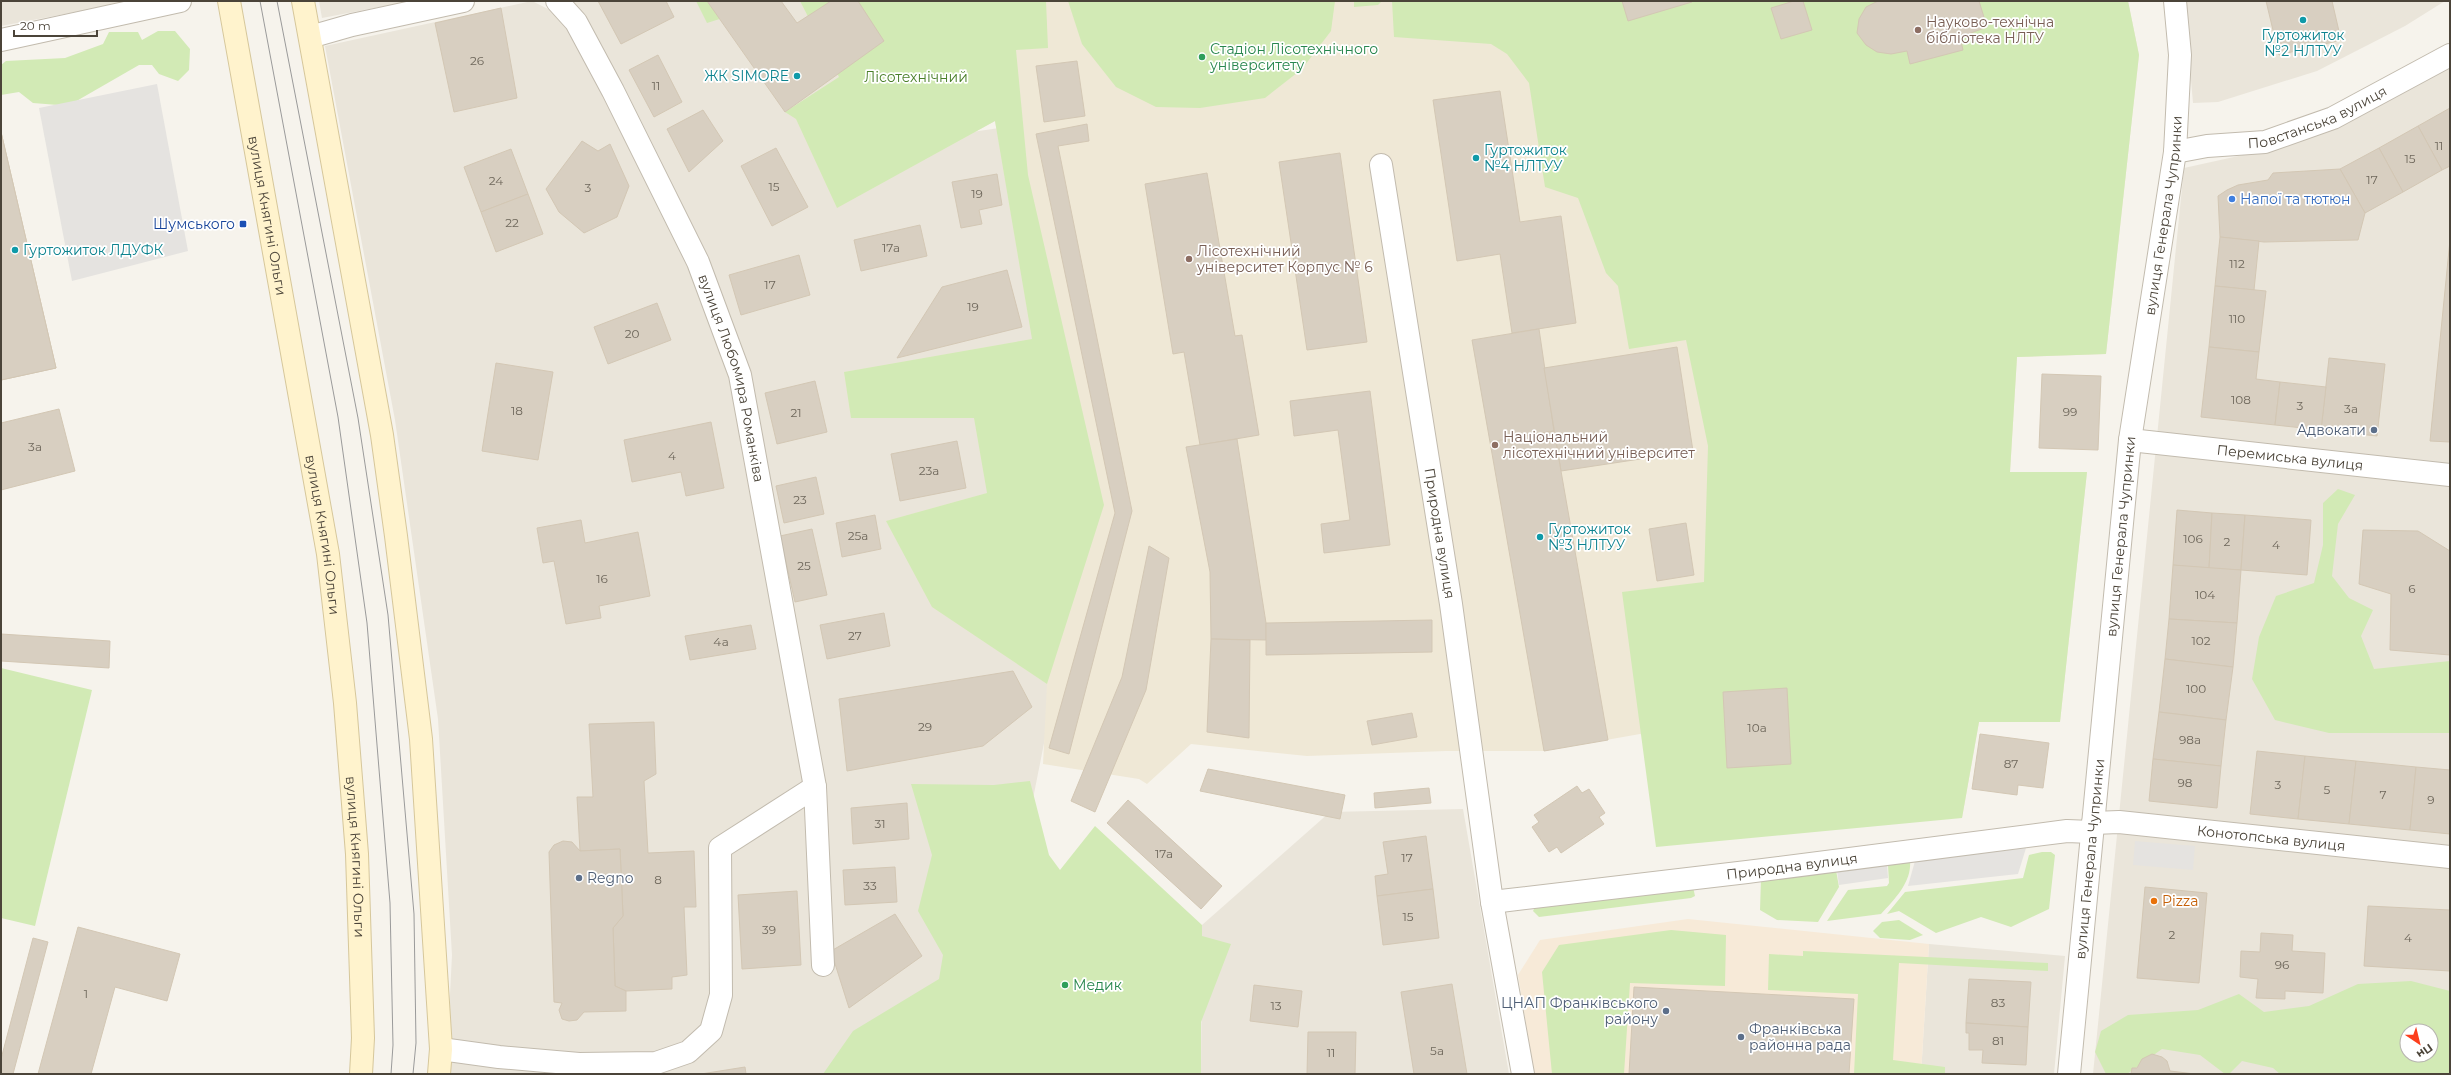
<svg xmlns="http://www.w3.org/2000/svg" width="2451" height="1075" font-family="Montserrat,sans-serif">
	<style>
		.residential { fill: #eae5da; fill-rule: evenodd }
		.commercial { fill: #f7ead8 }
		.education { fill: #efe8d6 }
		.green { fill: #d2eab5; fill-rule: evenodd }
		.parking { fill: #e5e3e0 }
		.building { fill: #d8cfc1; stroke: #d3c7b4 }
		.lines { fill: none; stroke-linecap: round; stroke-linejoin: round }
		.street-casing { stroke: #c2bbae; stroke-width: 24 }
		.secondary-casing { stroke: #d6c79b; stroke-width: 24 }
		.street { stroke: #fff; stroke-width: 22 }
		.secondary { stroke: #fff3cd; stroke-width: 22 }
		.tram { stroke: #9a9a9a; stroke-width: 1 }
		.culture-dot { fill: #0f9aa8; stroke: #fff; stroke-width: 1.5 }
		.education-dot { fill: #8d6e63; stroke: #fff; stroke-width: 1.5 }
		.leisure-dot { fill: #2e9e5b; stroke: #fff; stroke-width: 1.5 }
		.shop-dot { fill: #3f7fe0; stroke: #fff; stroke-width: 1.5 }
		.transit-dot { fill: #1a4fb4; stroke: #fff; stroke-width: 1.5 }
		.service-dot { fill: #5c6f8a; stroke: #fff; stroke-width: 1.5 }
		.food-dot { fill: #e8710a; stroke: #fff; stroke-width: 1.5 }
		.labels { text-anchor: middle; stroke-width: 3.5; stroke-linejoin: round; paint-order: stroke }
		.number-label { font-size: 12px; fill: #6e675b }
		.education-label { font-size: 14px; fill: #785e54; stroke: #fff; text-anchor: start }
		.culture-label { font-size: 14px; fill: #0d838f; stroke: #fff; text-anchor: start }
		.leisure-label { font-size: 14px; fill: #27864d; stroke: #fff; text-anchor: start }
		.park-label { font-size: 14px; fill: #4a7f2a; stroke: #fff }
		.street-label { font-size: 14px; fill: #4b4439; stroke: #fff }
		.shop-label { font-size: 14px; fill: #366cbe; stroke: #fff; text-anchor: start }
		.transit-label { font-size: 14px; fill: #164399; stroke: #fff; text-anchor: end }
		.service-label { font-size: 14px; fill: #4e5e75; stroke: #fff; text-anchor: end }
		.food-label { font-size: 14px; fill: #c56008; stroke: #fff; text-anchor: start }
	</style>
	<rect width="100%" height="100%" fill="#f6f3ec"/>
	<g class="residential">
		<path d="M1,1H134L1,26Z"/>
		<path d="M319,1H411L322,18Z"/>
		<path d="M532,1L552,11L566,1H880L972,132L1013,126L1090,511L1029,819L924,1074H446L452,955L438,719L395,420L325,46Z"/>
		<path d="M2184,1H2445L2405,26L2317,71L2218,102L2193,103Z"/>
		<path d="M2450,63V1074H2093L2184,168L2261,151ZM2407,1031H2431V1055H2407Z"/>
		<path d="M1463,809L1509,1074H1201L1202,925L1330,812Z"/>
		<path d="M1929,944L2065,956L2054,1074H1921Z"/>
	</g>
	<path class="commercial" d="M1688,919L1929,944L1921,1074H1534L1518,975L1540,940Z"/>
	<path class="education" d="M800,1H2128L2139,55L2106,354L2017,357L2010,472H2087L2060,722H1979L1962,818L1640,734L1544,751H1446L1307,756L1191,744L1147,784L1139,779L1043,764L1047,684L932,607L886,521L987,493L974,418H851L844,372L1032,339L995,121L837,208L796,119L785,112L839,77Z"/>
	<g class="green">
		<path d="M696,1H777L707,23Z"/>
		<path d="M800,1H1046L1048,48L1016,50L1028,175L1104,505L1047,684L932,607L886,521L987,493L974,418H851L844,372L1032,339L995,121L837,208L796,119L785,112L839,77Z"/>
		<path d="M1068,1H1335L1331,31L1302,69L1265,98L1200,108L1156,107L1116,87L1082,44Z"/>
		<path d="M1354,1H1382L1378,5L1354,7Z"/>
		<path d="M1392,1H2128L2139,55L2106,354L2017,357L2010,472H2087L2060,722H1979L1962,818L1656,847L1622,592L1704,582L1708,446L1686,340L1629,349L1618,286L1606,273L1578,198L1545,187L1529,83L1507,54L1491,44L1394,37Z"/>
		<path d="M158,31H175L190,49L189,70L178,81L159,74L152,65H139L73,103L58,105L33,103L19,92L1,95V65L6,61L65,58L103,44L109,32H138L142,40Z"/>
		<path d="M2338,489L2355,495L2338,524L2332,576L2349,598L2373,610L2361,636L2374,669L2450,661V733H2329L2275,720L2252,679L2259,637L2276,596L2314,583L2323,545V503Z"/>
		<path d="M1,668L92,690L35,926L1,918Z"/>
		<path d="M1030,781L1049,855L1060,870L1095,826L1202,925V936L1231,944L1201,1022V1074H823L853,1031L939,979L943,955L918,911L932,855L911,784L994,785Z"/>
		<path d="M2042,852H2051L2055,855L2049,909L2011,927L1981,917L1936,933L1899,911L1887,914L1905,892L2023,878L2029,855Z"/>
		<path d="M1910,861C1912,882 1894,900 1881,914L1827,921L1848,890L1887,886L1889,883L1888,865Z"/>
		<path d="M1836,870L1839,887L1818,922L1777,920L1760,910L1761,879Z"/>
		<path d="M1693,887L1695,896L1691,898L1539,917L1533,911L1535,907Z"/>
		<path d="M1899,920L1923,935L1910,940L1880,938L1873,931L1882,922Z"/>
		<path d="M1671,930L1726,935L1725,986L1630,983L1624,1074H1552L1542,972L1559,945Z"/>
		<path d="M1803,951L2048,963V971L1899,963L1893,1060L1945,1067V1074H1854L1858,994L1768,990L1769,954L1803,956Z"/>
		<path d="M2411,981L2450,991V1074H2280L2273,1068L2242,1061L2229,1074H2225L2200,1055L2162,1049L2127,1074H2106L2095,1052L2101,1031L2128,1015L2198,1010L2239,994L2264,1012L2309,1006L2358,984ZM2407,1031H2431V1055H2407Z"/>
	</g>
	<g class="parking">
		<path d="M157,84L188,251L72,281L39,108Z"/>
		<path d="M2135,841L2195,846L2193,870L2133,865Z"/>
		<path d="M2026,848L2018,874L1908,886L1915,861Z"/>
		<path d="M1887,864L1888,878L1839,885L1837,871Z"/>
	</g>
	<g class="building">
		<path d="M598,1H666L674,17L621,44Z"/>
		<path d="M707,1H781L797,23L831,1H858L884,41L785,112Z"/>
		<path d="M1622,1H1691L1692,2L1628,21Z"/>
		<path d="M1794,1H1803L1812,30L1781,39L1771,8Z"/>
		<path d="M1878,1H1979L1987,27L1960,37L1963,50L1910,64L1907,51L1891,54L1877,52L1866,45L1857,33L1859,19L1866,7Z"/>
		<path d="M2266,1H2332L2341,40L2279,55Z"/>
		<path d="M501,8L517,98L454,112L435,23Z"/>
		<path d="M658,55L682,102L654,117L629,70Z"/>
		<path d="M1077,61L1085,116L1044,122L1036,66Z"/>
		<path d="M1500,91L1520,222L1561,216L1576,323L1512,333L1500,254L1457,261L1433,100Z"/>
		<path d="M2450,108V166L2442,170L2418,126Z"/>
		<path d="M703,110L723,141L689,172L667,129Z"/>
		<path d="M1087,124L1089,141L1058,146L1132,511L1069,754L1049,748L1115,513L1036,134Z"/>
		<path d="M2418,126L2442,170L2403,192L2379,148Z"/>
		<path d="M1,132L56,368L1,380Z"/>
		<path d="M1,132L56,368L1,380Z"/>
		<path d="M582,141L598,151L610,144L629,186L617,217L584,233L559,212L546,189Z"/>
		<path d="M776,148L808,207L772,226L741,166Z"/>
		<path d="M2379,148L2403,192L2365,213L2340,169Z"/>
		<path d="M511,149L528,194L481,212L464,167Z"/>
		<path d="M1340,153L1367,342L1307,350L1279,162Z"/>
		<path d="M2340,169L2365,213L2358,240L2264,242L2220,237L2218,196L2227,190L2238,185L2268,180L2273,173Z"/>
		<path d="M1207,173L1235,336L1242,335L1259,435L1200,445L1184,352L1173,354L1145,184Z"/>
		<path d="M997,174L1002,205L979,210L982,224L961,228L952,182Z"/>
		<path d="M528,194L543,234L496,252L481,212Z"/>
		<path d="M920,225L927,256L861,271L854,240Z"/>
		<path d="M2220,237L2259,241L2254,290L2215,286Z"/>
		<path d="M2450,240V442L2430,441Z"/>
		<path d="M799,255L810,295L741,315L729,275Z"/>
		<path d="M1007,270L1022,327L897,358L942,287Z"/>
		<path d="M2215,286L2266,291L2259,352L2209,347Z"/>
		<path d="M657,303L671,340L608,364L594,327Z"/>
		<path d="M1539,329L1554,431L1490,442L1472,340Z"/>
		<path d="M1677,347L1693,451L1561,471L1544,368Z"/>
		<path d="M2209,347L2259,352L2256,379L2280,382L2275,425L2201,417Z"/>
		<path d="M2329,358L2385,364L2377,436L2321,430Z"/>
		<path d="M496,363L553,372L538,460L482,451Z"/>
		<path d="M2042,374L2101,376L2098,450L2039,448Z"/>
		<path d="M815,381L827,432L777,444L765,393Z"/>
		<path d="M2280,382L2326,387L2321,430L2275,425Z"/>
		<path d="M1370,391L1390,545L1324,553L1321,524L1350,520L1338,430L1294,436L1290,401Z"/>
		<path d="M59,409L75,471L1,490V423Z"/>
		<path d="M711,422L724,488L686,496L681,472L632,482L624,440Z"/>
		<path d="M1554,431L1608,740L1544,751L1490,442Z"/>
		<path d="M1237,439L1266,623V640L1211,639L1210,572L1186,447Z"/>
		<path d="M957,441L966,488L900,501L891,454Z"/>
		<path d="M816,477L824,514L784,523L776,486Z"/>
		<path d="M2177,510L2212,513L2209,569L2173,565Z"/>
		<path d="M2212,513L2245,515L2241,570L2209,569Z"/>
		<path d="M875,515L881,549L842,557L836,523Z"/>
		<path d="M2245,515L2311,520L2307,575L2241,570Z"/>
		<path d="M581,520L585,543L638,532L650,596L599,606L601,618L566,624L554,561L543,563L537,528Z"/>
		<path d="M1686,523L1694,575L1657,581L1649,529Z"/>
		<path d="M812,529L827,595L795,602L780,536Z"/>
		<path d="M2363,530L2418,531L2450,551V655L2390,650L2391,594L2359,584Z"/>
		<path d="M1149,546L1169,558L1146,690L1095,812L1071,801L1122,677Z"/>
		<path d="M2173,565L2241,570L2237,623L2169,619Z"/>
		<path d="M884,613L890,646L827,659L820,625Z"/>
		<path d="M2169,619L2237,623L2233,667L2165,659Z"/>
		<path d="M1432,620V652L1266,655V623Z"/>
		<path d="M751,625L756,649L690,660L685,636Z"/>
		<path d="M1,634L110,641L109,668L1,661Z"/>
		<path d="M1211,639L1250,640L1249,738L1207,732Z"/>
		<path d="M2165,659L2233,667L2226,720L2159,712Z"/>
		<path d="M1013,671L1032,707L983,746L847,771L839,699Z"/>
		<path d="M1787,688L1791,764L1727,768L1723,692Z"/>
		<path d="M2159,712L2226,720L2221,766L2153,759Z"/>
		<path d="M1412,713L1417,737L1372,745L1367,721Z"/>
		<path d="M654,722L656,774L644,781L648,853L694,851L696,907H684L687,975L672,977V989L626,991L615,986L613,928L623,916L620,849L580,851L577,797H593L589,724Z"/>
		<path d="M1980,734L2049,743L2043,788L2018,785L2017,795L1972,789Z"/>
		<path d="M2257,751L2305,756L2298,819L2250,814Z"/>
		<path d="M2305,756L2356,761L2349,824L2298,819Z"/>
		<path d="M2153,759L2221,766L2217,808L2149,801Z"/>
		<path d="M2356,761L2416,767L2410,830L2349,824Z"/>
		<path d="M2416,767L2450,770V834L2410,830Z"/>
		<path d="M1208,769L1345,795L1340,819L1200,791Z"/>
		<path d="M1577,786L1582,793L1589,789L1605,813L1599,817L1604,824L1561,853L1557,847L1549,852L1532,827L1539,822L1534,815Z"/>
		<path d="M1429,788L1431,803L1375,808L1374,793Z"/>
		<path d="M1128,800L1222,886L1201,909L1107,823Z"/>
		<path d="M907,803L909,839L853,844L851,808Z"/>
		<path d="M1426,836L1433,889L1377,896L1375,876L1388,874L1383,842Z"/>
		<path d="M563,841L572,842L580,851L620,849L623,916L613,928L615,986L626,991V1011L584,1012L577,1020L569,1021L562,1019L559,1010L562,1003L554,1002L549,852L554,845Z"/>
		<path d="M895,867L897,902L845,905L843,870Z"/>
		<path d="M2145,887L2207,893L2199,983L2137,978Z"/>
		<path d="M1433,889L1439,938L1383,945L1377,896Z"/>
		<path d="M797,891L801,965L742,969L738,895Z"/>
		<path d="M2368,906L2450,910V971L2364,966Z"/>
		<path d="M895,914L922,956L849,1008L831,951Z"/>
		<path d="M78,927L180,954L167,1001L115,987L91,1074H38Z"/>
		<path d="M2261,933L2293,935L2292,951L2325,953L2323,993L2285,991V999L2256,998L2258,979L2240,977L2241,951L2260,952Z"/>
		<path d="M33,938L48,942L13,1074H1V1059Z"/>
		<path d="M1969,979L2031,982L2028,1027L1966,1023Z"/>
		<path d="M1452,984L1467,1074H1414L1401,992Z"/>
		<path d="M1254,985L1302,991L1298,1027L1250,1021Z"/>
		<path d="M1634,987L1854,999L1849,1074H1629Z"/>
		<path d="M1966,1023L2028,1027L2026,1065L1982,1063L1983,1050H1969V1033H1966Z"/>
		<path d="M1308,1032H1356L1355,1074H1307Z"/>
		<path d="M2152,1054L2162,1057L2167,1061L2170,1071L2195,1074H2131L2132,1068H2137L2142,1059Z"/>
		<path d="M745,1067L746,1074H701Z"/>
	</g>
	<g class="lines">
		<g class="street-casing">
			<g id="street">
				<path id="s1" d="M557,1L576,22L613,91L698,262L740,375L815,787L823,965"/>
				<path d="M310,37L352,25L463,1"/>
				<path d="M1,40L180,1"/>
				<path id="s2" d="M2175,152L2207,146L2265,142L2333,118L2450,55"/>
				<path id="s3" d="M1381,165L1451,604L1492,902L1523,1074"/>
				<path id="s4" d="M2130,440L2450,475"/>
				<path id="s5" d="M2093,823L2119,822L2450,857"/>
				<path id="s6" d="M1492,902L1747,872L2067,831L2091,832"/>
				<path d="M441,1049L499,1057L579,1064L656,1063L688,1052L711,1031L721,995L720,848L815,787"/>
				<path id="s7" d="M2069,1074L2130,440L2175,152L2180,55L2175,1"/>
			</g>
		</g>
		<g class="secondary-casing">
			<g id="secondary">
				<path id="s8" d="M229,1L328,554L345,703L357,854L363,1038L361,1074"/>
				<path d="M303,1L382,435L396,536L421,739L441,1049L439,1074"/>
			</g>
		</g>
		<use href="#street" class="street"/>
		<use href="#secondary" class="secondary"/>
		<g class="tram">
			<path d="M260,1L338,417L367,623L390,903L393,1045L391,1074"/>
			<path d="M277,1L358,418L388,615L414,914L416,1043L413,1074"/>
		</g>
	</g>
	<g class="culture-dot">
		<circle cx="2303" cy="20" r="4"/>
		<circle cx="797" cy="76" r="4"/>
		<circle cx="1476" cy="158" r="4"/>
		<circle cx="15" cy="250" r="4"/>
		<circle cx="1540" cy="537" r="4"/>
	</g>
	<g class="education-dot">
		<circle cx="1918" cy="30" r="4"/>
		<circle cx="1189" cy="259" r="4"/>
		<circle cx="1495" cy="445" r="4"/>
	</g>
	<g class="leisure-dot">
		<circle cx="1202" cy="57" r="4"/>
		<circle cx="1065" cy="985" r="4"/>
	</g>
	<circle class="shop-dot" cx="2232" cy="199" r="4"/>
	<rect class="transit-dot" x="239" y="220" width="8" height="8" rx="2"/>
	<g class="service-dot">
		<circle cx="2374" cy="430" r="4"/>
		<circle cx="579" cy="878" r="4"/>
		<circle cx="1666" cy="1011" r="4"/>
		<circle cx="1741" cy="1037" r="4"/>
	</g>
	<circle class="food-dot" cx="2154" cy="901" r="4"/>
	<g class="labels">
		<g class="number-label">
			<text x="477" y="65">26</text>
			<text x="656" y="90">11</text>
			<text x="2439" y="150">11</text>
			<text x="2410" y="163">15</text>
			<text x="2372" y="184">17</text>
			<text x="496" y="185">24</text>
			<text x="774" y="191">15</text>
			<text x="588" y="192">3</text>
			<text x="977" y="198">19</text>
			<text x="512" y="227">22</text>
			<text x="891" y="252">17а</text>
			<text x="2237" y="268">112</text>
			<text x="770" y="289">17</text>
			<text x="973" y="311">19</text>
			<text x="2237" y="323">110</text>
			<text x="632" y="338">20</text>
			<text x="2241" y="404">108</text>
			<text x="2300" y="410">3</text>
			<text x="2351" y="413">3а</text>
			<text x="517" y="415">18</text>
			<text x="2070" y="416">99</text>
			<text x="796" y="417">21</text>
			<text x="35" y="451">3а</text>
			<text x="672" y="460">4</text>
			<text x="929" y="475">23а</text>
			<text x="800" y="504">23</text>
			<text x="858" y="540">25а</text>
			<text x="2193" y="543">106</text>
			<text x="2227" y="546">2</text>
			<text x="2276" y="549">4</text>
			<text x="804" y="570">25</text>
			<text x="602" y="583">16</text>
			<text x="2412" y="593">6</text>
			<text x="2205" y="599">104</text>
			<text x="855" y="640">27</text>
			<text x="2201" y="645">102</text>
			<text x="721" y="646">4а</text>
			<text x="2196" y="693">100</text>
			<text x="925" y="731">29</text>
			<text x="1757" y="732">10а</text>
			<text x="2190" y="744">98а</text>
			<text x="2011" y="768">87</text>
			<text x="2185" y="787">98</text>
			<text x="2278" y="789">3</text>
			<text x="2327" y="794">5</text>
			<text x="2383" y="799">7</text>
			<text x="2431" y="804">9</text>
			<text x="880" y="828">31</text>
			<text x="1164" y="858">17а</text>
			<text x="1407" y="862">17</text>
			<text x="658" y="884">8</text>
			<text x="870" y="890">33</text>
			<text x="1408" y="921">15</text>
			<text x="769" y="934">39</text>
			<text x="2172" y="939">2</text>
			<text x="2408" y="942">4</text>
			<text x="2282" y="969">96</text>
			<text x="86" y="998">1</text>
			<text x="1998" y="1007">83</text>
			<text x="1276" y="1010">13</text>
			<text x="1998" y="1045">81</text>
			<text x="1437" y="1055">5а</text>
			<text x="1331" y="1057">11</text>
		</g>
		<g class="education-label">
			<text x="1926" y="27">Науково-технічна<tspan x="1926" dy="16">бібліотека НЛТУ</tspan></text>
			<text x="1197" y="256">Лісотехнічний<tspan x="1197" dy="16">університет Корпус № 6</tspan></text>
			<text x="1503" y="442">Національний<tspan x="1503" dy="16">лісотехнічний університет</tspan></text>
		</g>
		<g class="culture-label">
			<text x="2303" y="40" text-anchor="middle">Гуртожиток<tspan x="2303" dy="16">№2 НЛТУУ</tspan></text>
			<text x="789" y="81" text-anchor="end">ЖК SIMORE</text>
			<text x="1484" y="155">Гуртожиток<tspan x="1484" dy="16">№4 НЛТУУ</tspan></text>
			<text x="23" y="255">Гуртожиток ЛДУФК</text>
			<text x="1548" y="534">Гуртожиток<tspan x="1548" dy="16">№3 НЛТУУ</tspan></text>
		</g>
		<g class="leisure-label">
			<text x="1210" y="54">Стадіон Лісотехнічного<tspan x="1210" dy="16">університету</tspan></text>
			<text x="1073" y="990">Медик</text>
		</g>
		<g class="park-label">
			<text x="916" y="82">Лісотехнічний</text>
		</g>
		<g class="street-label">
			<text dy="5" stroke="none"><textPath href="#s2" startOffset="148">Повстанська вулиця</textPath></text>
			<text dy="5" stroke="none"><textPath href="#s8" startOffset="218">вулиця Княгині Ольги</textPath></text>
			<text dy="5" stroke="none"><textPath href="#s7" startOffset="864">вулиця Генерала Чупринки</textPath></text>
			<text dy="5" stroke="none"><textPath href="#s1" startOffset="419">вулиця Любомира Романківа</textPath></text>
			<text dy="5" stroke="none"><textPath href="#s4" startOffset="161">Перемиська вулиця</textPath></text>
			<text dy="5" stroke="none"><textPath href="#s3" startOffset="373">Природна вулиця</textPath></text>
			<text dy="5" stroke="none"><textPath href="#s8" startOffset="542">вулиця Княгині Ольги</textPath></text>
			<text dy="5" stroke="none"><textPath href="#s7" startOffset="540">вулиця Генерала Чупринки</textPath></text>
			<text dy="5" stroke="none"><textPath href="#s5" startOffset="179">Конотопська вулиця</textPath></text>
			<text dy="5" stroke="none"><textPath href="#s8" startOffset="866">вулиця Княгині Ольги</textPath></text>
			<text dy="5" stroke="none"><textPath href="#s7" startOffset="216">вулиця Генерала Чупринки</textPath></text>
			<text dy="5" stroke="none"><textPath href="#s6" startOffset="302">Природна вулиця</textPath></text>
		</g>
		<g class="shop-label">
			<text x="2240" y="204">Напої та тютюн</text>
		</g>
		<g class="transit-label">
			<text x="235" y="229">Шумського</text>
		</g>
		<g class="service-label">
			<text x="2366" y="435">Адвокати</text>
			<text x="587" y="883" text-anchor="start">Regno</text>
			<text x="1658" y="1008">ЦНАП Франківського<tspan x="1658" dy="16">району</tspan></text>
			<text x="1749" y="1034" text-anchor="start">Франківська<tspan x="1749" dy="16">районна рада</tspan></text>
		</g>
		<g class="food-label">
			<text x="2162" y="906">Pizza</text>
		</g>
	</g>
	<rect width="2451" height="1075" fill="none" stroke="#4b4439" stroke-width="4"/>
	<g transform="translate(2419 1043) rotate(145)"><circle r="19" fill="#ffffff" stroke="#b7b4b0"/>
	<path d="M0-3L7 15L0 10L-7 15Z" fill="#fc3f1d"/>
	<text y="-6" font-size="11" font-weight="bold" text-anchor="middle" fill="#4b4439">Пн</text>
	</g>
	<path d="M14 30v6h83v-6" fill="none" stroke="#4b4439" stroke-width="2"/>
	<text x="20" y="30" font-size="12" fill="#4b4439" stroke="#ffffff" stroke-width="3" paint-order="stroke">20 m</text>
</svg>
